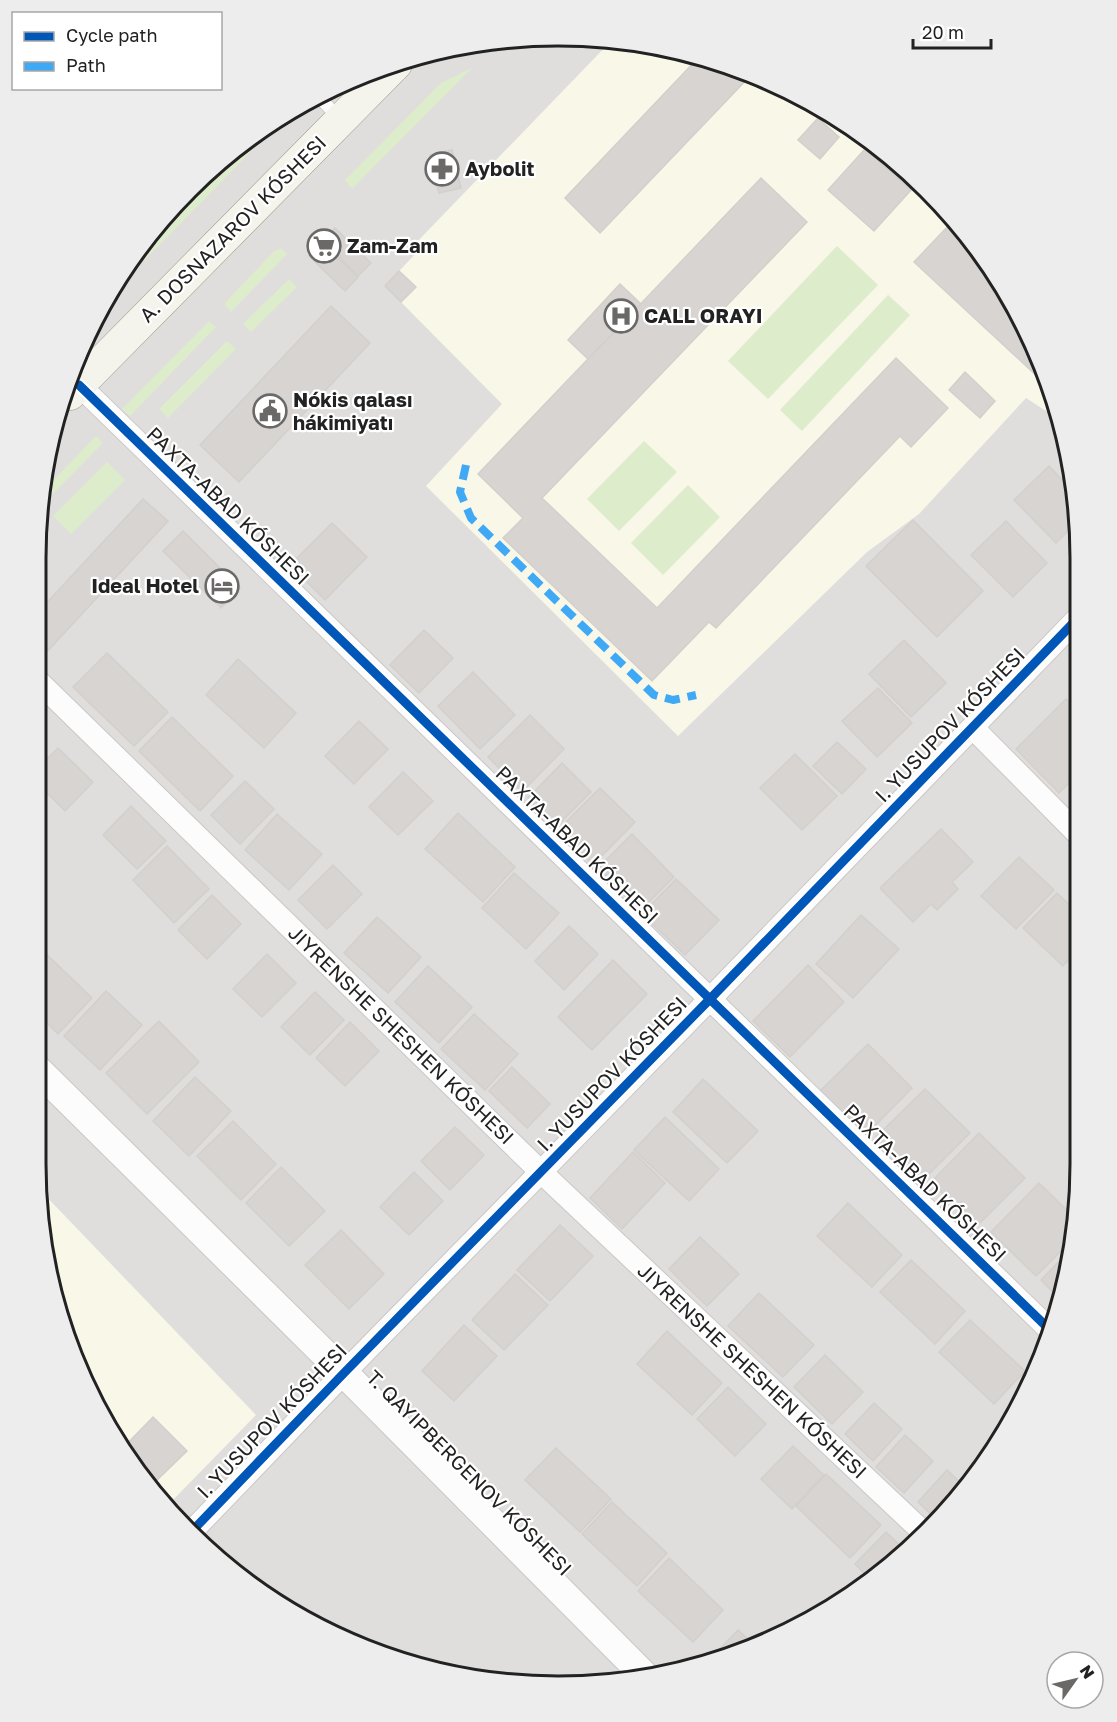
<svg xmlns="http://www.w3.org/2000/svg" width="1117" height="1722" font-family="'Golos Text',sans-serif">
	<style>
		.residential { fill: #dfdedc }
		.education { fill: #f8f7e8 }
		.grass { fill: #ddeccb }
		.building { fill: #d7d4d2; stroke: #d3d0cc; stroke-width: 1.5 }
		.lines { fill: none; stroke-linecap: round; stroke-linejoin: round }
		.service-casing { stroke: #c9c8c7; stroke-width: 14 }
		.minor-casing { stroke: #c9c8c7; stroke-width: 24 }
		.tertiary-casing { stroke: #c9c8c7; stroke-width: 30 }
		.secondary-casing { stroke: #999a82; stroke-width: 33 }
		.service { stroke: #fdfcfc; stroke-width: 12 }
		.minor { stroke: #fdfcfc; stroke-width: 22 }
		.tertiary { stroke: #fdfcfc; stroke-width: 28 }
		.secondary { stroke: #f4f4ed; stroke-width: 32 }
		.quiet { stroke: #3fa9f5; stroke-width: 8; stroke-dasharray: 15 8; stroke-linecap: butt }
		.cycleway-casing { stroke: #fff; stroke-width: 13 }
		.cycleway { stroke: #0057b8; stroke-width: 9 }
		.labels { text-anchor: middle; stroke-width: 4.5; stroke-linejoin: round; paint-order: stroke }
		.poi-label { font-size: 20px; font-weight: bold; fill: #222; stroke: #fff; text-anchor: start }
		.street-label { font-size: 20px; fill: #222; stroke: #fff }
		.rim { fill: none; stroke: #222; stroke-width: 3 }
	</style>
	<rect width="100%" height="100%" fill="#f0eeeb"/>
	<path class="residential" d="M524,37L626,40L726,64L819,106L903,165L973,240L1027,328L1063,424L1080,525L1077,1231L1041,1364L952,1508L848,1598L694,1668L558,1686L390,1658L241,1578L124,1454L64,1331L36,1163L41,490L90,328L165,214L240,144L327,90L423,54Z"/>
	<g class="education">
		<path d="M612,40H626L726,64L819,106L903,165L973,240L1027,328L1059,412L1046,411L1026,398L919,514L867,552L678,736L426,486L502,404L385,286L419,250L414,245Z"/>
		<path d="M41,1191L256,1415L170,1503L124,1454L64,1331Z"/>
	</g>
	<g class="grass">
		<path d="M472,68L352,189L345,180L441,83Z"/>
		<path d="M286,116L117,288L153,232L241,144Z"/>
		<path d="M837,246L878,285L768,399L728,361Z"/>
		<path d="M281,248L287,254L231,312L224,304L274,251Z"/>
		<path d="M289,279L297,287L251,332L243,324Z"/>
		<path d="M888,295L910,315L802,431L780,410Z"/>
		<path d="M209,321L216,327L130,416L122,409Z"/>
		<path d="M227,341L236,349L168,418L159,409Z"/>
		<path d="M96,436L103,443L40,507L41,493Z"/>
		<path d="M644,441L677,472L619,531L587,499Z"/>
		<path d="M107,462L125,480L71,534L53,516Z"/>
		<path d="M688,485L720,517L663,575L631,543Z"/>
	</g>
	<g class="building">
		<path d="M699,57L726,64L751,75L600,233L565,198Z"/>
		<path d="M818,118L839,137L820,159L798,140Z"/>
		<path d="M865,149L911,190L874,231L828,190Z"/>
		<path d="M452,150L461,188L439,193L430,155Z"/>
		<path d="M761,178L807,222L542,498L657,608L896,358L948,408L911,447L900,436L716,628L709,622L652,681L503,538L523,518L478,474Z"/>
		<path d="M950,224L980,251L1027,328L1043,370L1038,377L914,262Z"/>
		<path d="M335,228L371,263L358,276L322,241Z"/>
		<path d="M322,242L358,277L345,291L309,256Z"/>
		<path d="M399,271L416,287L401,302L385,286Z"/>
		<path d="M620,284L641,304L588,359L568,340Z"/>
		<path d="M331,306L370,343L239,482L200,445Z"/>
		<path d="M965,372L995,401L980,418L949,390Z"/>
		<path d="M1049,466L1075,493L1079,520L1056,543L1014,500Z"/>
		<path d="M143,499L168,521L43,656L39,653L40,610Z"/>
		<path d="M913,520L983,591L937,637L866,566Z"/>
		<path d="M1006,521L1047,563L1013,597L971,555Z"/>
		<path d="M332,523L367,557L325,600L290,565Z"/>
		<path d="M183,531L240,588L221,608L163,551Z"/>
		<path d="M424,630L453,658L419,693L390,665Z"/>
		<path d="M904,640L946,683L911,717L869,674Z"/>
		<path d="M107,653L168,712L134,746L73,687Z"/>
		<path d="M238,659L296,713L264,748L206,695Z"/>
		<path d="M473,672L515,715L480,749L438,706Z"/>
		<path d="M878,688L912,723L877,757L842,721Z"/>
		<path d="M1066,699L1079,712V773L1059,793L1016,749Z"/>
		<path d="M530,715L564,749L522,792L488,757Z"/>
		<path d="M172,717L233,776L200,811L139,751Z"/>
		<path d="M359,721L388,749L354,784L325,756Z"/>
		<path d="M837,742L866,769L842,794L813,766Z"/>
		<path d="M58,748L93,782L65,811L39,785V767Z"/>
		<path d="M795,754L837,796L802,830L760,788Z"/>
		<path d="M562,763L591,792L556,827L528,798Z"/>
		<path d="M403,772L433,801L398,835L369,807Z"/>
		<path d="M245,781L274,809L240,844L211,815Z"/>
		<path d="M600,788L635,822L593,865L558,830Z"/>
		<path d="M131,806L166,841L137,869L103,835Z"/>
		<path d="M458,813L515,867L483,902L425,849Z"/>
		<path d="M277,814L322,854L289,890L245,850Z"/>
		<path d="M941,829L973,862L952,882L958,889L937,910L931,904L913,922L880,888Z"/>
		<path d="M632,834L674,877L640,911L598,868Z"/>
		<path d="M167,846L209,889L174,923L133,880Z"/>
		<path d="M1019,857L1054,890L1016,929L981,896Z"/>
		<path d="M333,865L362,894L327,929L298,900Z"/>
		<path d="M514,873L559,913L526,949L482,908Z"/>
		<path d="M676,879L719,920L685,955L642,914Z"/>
		<path d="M1057,893L1078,913V950L1063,966L1023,928Z"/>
		<path d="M212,895L241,924L207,959L178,930Z"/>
		<path d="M861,915L899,949L853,998L816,964Z"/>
		<path d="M377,917L421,957L388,993L344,953Z"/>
		<path d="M569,926L598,954L564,990L535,961Z"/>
		<path d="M37,945L92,998L58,1034L37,1013Z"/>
		<path d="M267,954L296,983L262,1017L233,989Z"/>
		<path d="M613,960L647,994L592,1050L558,1017Z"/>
		<path d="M808,965L844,1002L790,1057L753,1021Z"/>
		<path d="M428,966L472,1007L439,1043L395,1002Z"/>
		<path d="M106,991L142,1025L100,1070L64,1036Z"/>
		<path d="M315,992L344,1020L310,1055L281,1027Z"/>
		<path d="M474,1014L518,1054L485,1090L441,1049Z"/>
		<path d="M159,1021L199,1062L147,1114L106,1073Z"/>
		<path d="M350,1022L379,1051L345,1086L316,1058Z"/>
		<path d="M868,1044L912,1088L864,1137L819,1092Z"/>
		<path d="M512,1067L550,1104L527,1128L489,1091Z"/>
		<path d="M195,1077L231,1111L189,1156L153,1121Z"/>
		<path d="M703,1079L758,1131L727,1163L673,1112Z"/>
		<path d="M925,1089L970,1133L921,1182L876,1137Z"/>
		<path d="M665,1117L719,1169L689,1201L634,1150Z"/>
		<path d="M233,1121L276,1164L241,1200L197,1156Z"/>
		<path d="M455,1127L484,1155L450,1190L421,1161Z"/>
		<path d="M979,1133L1025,1178L976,1227L931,1182Z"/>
		<path d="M633,1152L665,1183L622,1229L590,1198Z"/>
		<path d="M281,1167L325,1211L289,1246L246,1203Z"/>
		<path d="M414,1172L443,1201L409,1235L380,1207Z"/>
		<path d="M1039,1183L1077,1220V1231L1075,1237L1036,1276L991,1232Z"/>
		<path d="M848,1203L902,1255L872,1287L817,1236Z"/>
		<path d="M560,1225L593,1256L550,1301L517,1270Z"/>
		<path d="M341,1230L384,1274L349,1309L305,1265Z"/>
		<path d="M700,1237L739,1274L707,1306L669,1269Z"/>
		<path d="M1072,1248L1059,1298L1041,1280Z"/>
		<path d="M911,1260L965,1311L935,1344L880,1292Z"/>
		<path d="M515,1274L548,1305L504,1350L472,1320Z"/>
		<path d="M759,1293L814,1345L783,1377L728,1326Z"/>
		<path d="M970,1320L1025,1371L994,1404L939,1352Z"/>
		<path d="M464,1325L497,1356L454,1401L422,1371Z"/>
		<path d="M667,1331L722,1383L692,1415L637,1364Z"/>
		<path d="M825,1355L863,1392L832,1424L794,1387Z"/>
		<path d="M728,1387L766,1424L735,1456L697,1419Z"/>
		<path d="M874,1403L902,1429L873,1461L845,1434Z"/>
		<path d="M153,1417L187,1451L153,1484L124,1454L122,1449Z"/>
		<path d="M905,1435L933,1461L904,1493L876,1467Z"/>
		<path d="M793,1446L824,1475L792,1509L761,1479Z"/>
		<path d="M556,1448L611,1499L580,1532L525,1480Z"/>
		<path d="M947,1470L965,1487L952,1508L937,1520L918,1502Z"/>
		<path d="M826,1474L881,1525L850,1558L796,1506Z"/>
		<path d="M612,1502L667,1553L637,1586L582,1534Z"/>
		<path d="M886,1532L904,1549L870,1579L855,1564Z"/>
		<path d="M669,1558L723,1610L693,1642L638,1591Z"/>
		<path d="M738,1630L751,1642L707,1662Z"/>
	</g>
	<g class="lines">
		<g class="service-casing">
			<path id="service" d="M318,96L340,119"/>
		</g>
		<g class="minor-casing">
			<g id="minor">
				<path d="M79,385L1050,1330"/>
				<path d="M39,682L541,1172L923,1532"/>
				<path d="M973,728L1078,834"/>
				<path d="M194,1529L344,1373L710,999L1079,617"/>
			</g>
		</g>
		<g class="tertiary-casing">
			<path id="tertiary" d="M37,1069L344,1373L644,1675"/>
		</g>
		<g class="secondary-casing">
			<path id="secondary" d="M70,394L396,64"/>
		</g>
		<use href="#service" class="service"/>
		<use href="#minor" class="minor"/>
		<use href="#tertiary" class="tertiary"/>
		<use href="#secondary" class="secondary"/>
		<path class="quiet" d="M466,465L460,492L471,518L654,695L673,700L696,695"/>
		<g class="cycleway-casing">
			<g id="cycleway">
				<path d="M79,385L1050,1330"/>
				<path d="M194,1529L344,1373L710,999L1079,617"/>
			</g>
		</g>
		<use href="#cycleway" class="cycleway"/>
	</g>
	<defs>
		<g id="pharmacy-ring" transform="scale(1.725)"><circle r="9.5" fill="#fff" stroke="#6a6968" stroke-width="1.5"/><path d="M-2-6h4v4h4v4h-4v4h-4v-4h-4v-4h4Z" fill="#6a6968"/></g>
		<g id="supermarket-ring" transform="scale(1.725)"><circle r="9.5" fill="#fff" stroke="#6a6968" stroke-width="1.5"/><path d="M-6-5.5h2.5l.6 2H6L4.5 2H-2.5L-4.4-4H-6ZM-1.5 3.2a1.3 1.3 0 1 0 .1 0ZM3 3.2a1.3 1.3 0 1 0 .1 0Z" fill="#6a6968"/></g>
		<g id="hospital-ring" transform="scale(1.725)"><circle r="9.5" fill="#fff" stroke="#6a6968" stroke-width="1.5"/><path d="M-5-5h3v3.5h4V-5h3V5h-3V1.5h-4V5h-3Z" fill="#6a6968"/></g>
		<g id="civic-ring" transform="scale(1.725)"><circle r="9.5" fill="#fff" stroke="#6a6968" stroke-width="1.5"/><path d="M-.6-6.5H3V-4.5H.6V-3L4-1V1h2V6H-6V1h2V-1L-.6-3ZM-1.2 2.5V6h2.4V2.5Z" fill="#6a6968"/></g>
		<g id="hotel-ring" transform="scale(1.725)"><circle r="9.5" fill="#fff" stroke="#6a6968" stroke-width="1.5"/><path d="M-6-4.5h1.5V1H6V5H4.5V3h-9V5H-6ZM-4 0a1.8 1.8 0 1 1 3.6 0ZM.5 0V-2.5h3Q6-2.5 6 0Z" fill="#6a6968"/></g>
	</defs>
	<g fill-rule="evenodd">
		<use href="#pharmacy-ring" x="442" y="169"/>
		<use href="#supermarket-ring" x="324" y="246"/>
		<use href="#hospital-ring" x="621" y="316"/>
		<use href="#civic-ring" x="270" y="411"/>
		<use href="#hotel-ring" x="222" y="586"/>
	</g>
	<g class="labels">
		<g class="poi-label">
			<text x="465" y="176">Aybolit</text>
			<text x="347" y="253">Zam-Zam</text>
			<text x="644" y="323">CALL ORAYI</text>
			<text x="293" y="407">Nókis qalası<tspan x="293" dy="23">hákimiyatı</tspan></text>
			<text x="199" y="593" text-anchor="end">Ideal Hotel</text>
		</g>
		<g class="street-label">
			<text transform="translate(233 229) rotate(-45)" y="7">A. DOSNAZAROV KÓSHESI</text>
			<text transform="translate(228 506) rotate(44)" y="7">PAXTA-ABAD KÓSHESI</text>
			<text transform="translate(950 725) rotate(-46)" y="7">I. YUSUPOV KÓSHESI</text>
			<text transform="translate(577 845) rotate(44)" y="7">PAXTA-ABAD KÓSHESI</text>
			<text transform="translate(401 1035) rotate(44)" y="7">JIYRENSHE SHESHEN KÓSHESI</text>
			<text transform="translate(612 1074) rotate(-46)" y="7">I. YUSUPOV KÓSHESI</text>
			<text transform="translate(925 1183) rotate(44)" y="7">PAXTA-ABAD KÓSHESI</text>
			<text transform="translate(752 1371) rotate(43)" y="7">JIYRENSHE SHESHEN KÓSHESI</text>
			<text transform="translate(272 1421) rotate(-46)" y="7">I. YUSUPOV KÓSHESI</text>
			<text transform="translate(469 1473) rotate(45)" y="7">T. QAYIPBERGENOV KÓSHESI</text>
		</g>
	</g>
	<path d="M0 0H1117V1722H0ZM558 46H558A512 512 0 0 1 1070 558V1164A512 512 0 0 1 558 1676H558A512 512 0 0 1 46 1164V558A512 512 0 0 1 558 46Z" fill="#ededed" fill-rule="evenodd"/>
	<path class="rim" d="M558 46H558A512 512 0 0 1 1070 558V1164A512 512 0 0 1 558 1676H558A512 512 0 0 1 46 1164V558A512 512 0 0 1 558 46Z"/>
	<rect x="12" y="12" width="210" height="78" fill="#ffffff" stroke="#a7a7a7" stroke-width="1.5"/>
	<rect x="24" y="32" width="30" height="9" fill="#0057b8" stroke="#a7a7a7" stroke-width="1.5"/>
	<text x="66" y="42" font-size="18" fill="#222222">Cycle path</text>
	<rect x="24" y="62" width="30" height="9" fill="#3fa9f5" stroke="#a7a7a7" stroke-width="1.5"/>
	<text x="66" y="72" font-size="18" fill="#222222">Path</text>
	<g transform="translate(1075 1680) rotate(56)"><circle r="28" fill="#ffffff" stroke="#a7a7a7" stroke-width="1.5"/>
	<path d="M0-4.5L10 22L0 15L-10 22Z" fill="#6a6968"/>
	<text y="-9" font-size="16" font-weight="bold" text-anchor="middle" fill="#222222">N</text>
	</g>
	<path d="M913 39v9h78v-9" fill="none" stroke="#222222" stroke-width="3"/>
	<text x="922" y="39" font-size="18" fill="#222222" stroke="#ffffff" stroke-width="4.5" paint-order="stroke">20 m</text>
</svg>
